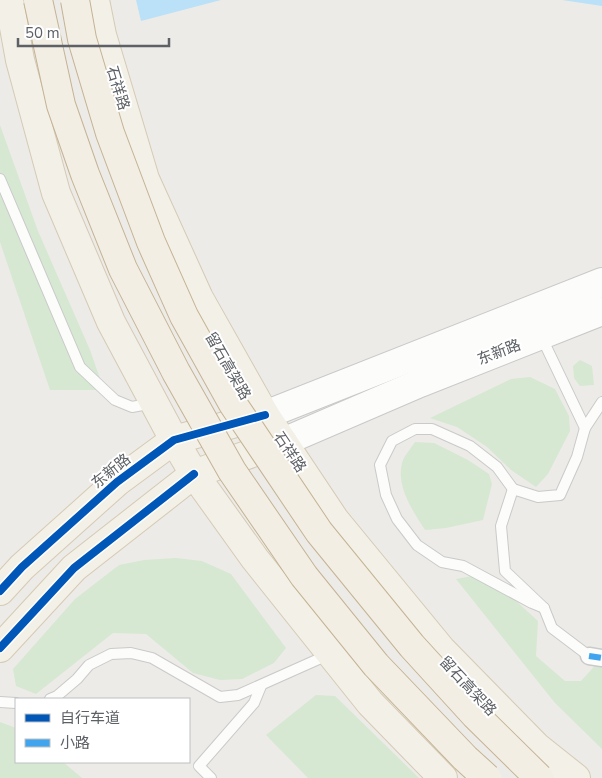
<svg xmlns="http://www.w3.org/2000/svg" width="602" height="778" font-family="'Nunito Sans','Noto Sans SC',sans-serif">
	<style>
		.green { fill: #d6e8d2 }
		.water { fill: #bbe1f8 }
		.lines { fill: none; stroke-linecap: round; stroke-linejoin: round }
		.service-casing { stroke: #c9cac9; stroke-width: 12 }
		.pedestrian-casing { stroke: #c9cac9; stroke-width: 19 }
		.secondary-casing { stroke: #c9c9c9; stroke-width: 30 }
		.primary-casing { stroke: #d5cab5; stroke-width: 30 }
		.service { stroke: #fcfcfb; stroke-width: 10 }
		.pedestrian { stroke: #fcfcfb; stroke-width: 16 }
		.secondary { stroke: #fcfcfb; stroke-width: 28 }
		.primary { stroke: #f3f0e8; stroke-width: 28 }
		.trunk-bridge-casing { stroke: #c5b393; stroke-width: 30; stroke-linecap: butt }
		.trunk-bridge { stroke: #f2eee4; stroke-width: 28 }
		.quiet { stroke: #40a5ee; stroke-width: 6; stroke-dasharray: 12 6; stroke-linecap: butt }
		.cycleway-casing { stroke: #fff; stroke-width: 11 }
		.cycleway { stroke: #0057b8; stroke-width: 8 }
		.labels { text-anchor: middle; stroke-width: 4; stroke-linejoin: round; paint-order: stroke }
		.street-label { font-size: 15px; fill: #5d6165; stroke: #fff }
	</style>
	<rect width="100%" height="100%" fill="#edebe7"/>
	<g class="green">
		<path d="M0,125L38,231L90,350L104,390H50L0,242Z"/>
		<path d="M580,360L592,366L594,385L580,386L574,378L573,366Z"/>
		<path d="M530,377L555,389L569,416L570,431L548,474L536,487L511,470L487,447L457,427L430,418L511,379Z"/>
		<path d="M415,442L434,443L468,460L489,474L492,484L483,520L446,528L425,530C413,511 396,487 402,463C404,456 411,448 415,442Z"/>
		<path d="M176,558L202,561L231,574L286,648L274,663L242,679L220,680L193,673L146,634L113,633L36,694L16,686L13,669L75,599L119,565L144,560Z"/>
		<path d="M472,576L494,581L538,621L536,656L565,681H581L600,660L602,661V749L555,703L456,579Z"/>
		<path d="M316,695L335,696L419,778H308L266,735Z"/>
		<path d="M0,722L16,728V762H63L82,778H0Z"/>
	</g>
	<g class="water">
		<path d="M136,0H221L141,21Z"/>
		<path d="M562,0H602V6Z"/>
	</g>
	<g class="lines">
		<g class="service-casing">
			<g id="service">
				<path d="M0,179L80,367L115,400L132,407L153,403"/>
				<path d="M541,336L585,428"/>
				<path d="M513,489L497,467L470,446L432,429H415L392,441L380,465L386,495L397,519L417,545L442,562L463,566L532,603L544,608"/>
				<path d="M589,656L552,628L544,608L505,571L501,526L513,489L538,497L560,495L577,457L585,428L602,402"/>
				<path d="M50,699L57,696L77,679L89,665L111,654L131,653L152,658L220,697L238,695L330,654"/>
				<path d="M0,702L16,703"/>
				<path d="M211,778L199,766L254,703L261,686"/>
			</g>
		</g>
		<g class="pedestrian-casing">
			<path id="pedestrian" d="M589,656L602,658"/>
		</g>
		<g class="secondary-casing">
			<g id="secondary">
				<path d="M265,415L602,282"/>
				<path d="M283,442L420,383L602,311"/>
			</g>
		</g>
		<g class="primary-casing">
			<g id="primary">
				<path d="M9,0L20,60L56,193L111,322L174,440L194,474L255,559L370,703L443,778"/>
				<path d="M95,0L102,35L145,179L199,298L265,415L335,520L441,649L537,747L576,778"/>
				<path d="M0,591L22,567L117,482L174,440L265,415"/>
				<path d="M0,648L74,568L194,474L283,442"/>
			</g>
		</g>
		<use href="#service" class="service"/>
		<use href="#pedestrian" class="pedestrian"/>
		<use href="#secondary" class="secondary"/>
		<use href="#primary" class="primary"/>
		<g class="trunk-bridge-casing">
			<g id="trunk-bridge">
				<path d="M38,0L61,105L85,174L123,269L176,372L232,471L304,576L376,665L465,758L487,778"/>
				<path d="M75,0L82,39L110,133L151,242L184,316L233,404L319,532L412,646L475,715L539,778"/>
			</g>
		</g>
		<use href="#trunk-bridge" class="trunk-bridge"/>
		<path class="quiet" d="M589,656L602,658"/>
		<g class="cycleway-casing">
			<g id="cycleway">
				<path d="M0,591L22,567L117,482L174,440L265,415"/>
				<path d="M0,648L74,568L194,474"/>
			</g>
		</g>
		<use href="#cycleway" class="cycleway"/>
	</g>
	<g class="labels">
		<g class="street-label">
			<text transform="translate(118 88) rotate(73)" y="5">石祥路</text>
			<text transform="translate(499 352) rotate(-21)" y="5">东新路</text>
			<text transform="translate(228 366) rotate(60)" y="5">留石高架路</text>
			<text transform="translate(290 452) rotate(56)" y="5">石祥路</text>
			<text transform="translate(111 471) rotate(-39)" y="5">东新路</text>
			<text transform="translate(468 686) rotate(47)" y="5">留石高架路</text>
		</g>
	</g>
	<rect x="15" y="698" width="175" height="65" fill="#ffffff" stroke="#bec0c1"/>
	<rect x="25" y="714" width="25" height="8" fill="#0057b8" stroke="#bec0c1"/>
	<text x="60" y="723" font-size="15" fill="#5d6165">自行车道</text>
	<rect x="25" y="739" width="25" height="8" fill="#40a5ee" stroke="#bec0c1"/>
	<text x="60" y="748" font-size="15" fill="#5d6165">小路</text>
	<path d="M18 38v8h151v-8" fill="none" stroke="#5d6165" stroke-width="2.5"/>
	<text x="25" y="38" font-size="15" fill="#5d6165" stroke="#ffffff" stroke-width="4" paint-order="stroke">50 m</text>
</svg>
